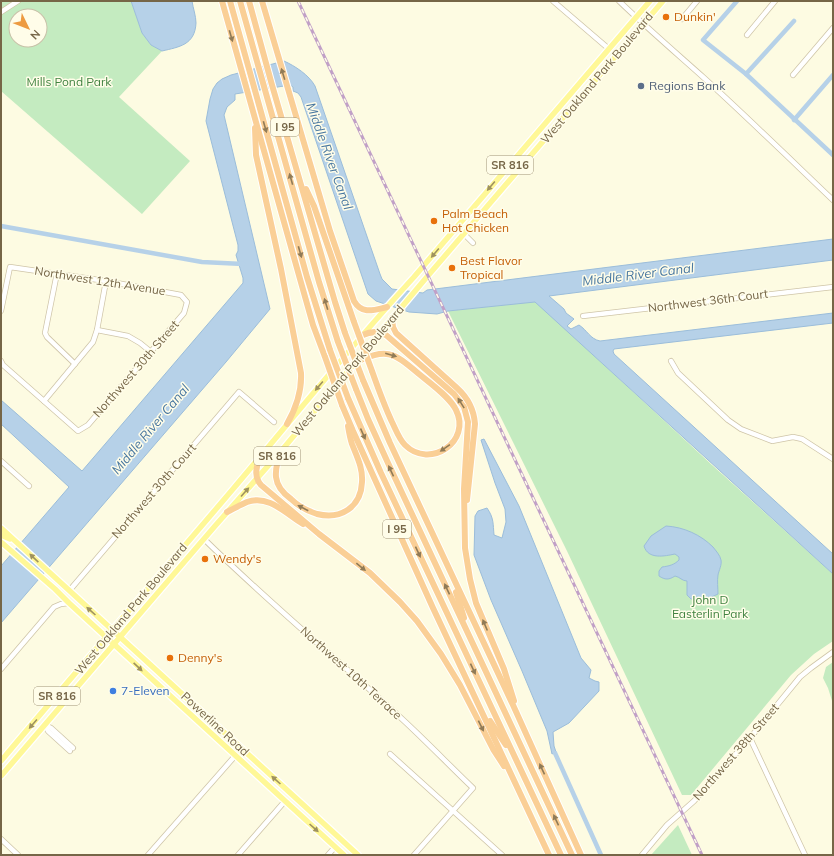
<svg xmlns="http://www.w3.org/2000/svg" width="834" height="856" font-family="Mulish,sans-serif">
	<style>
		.green { fill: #c4ebc0; fill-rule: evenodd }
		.water { fill: #b6d1e8; stroke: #9bbdda }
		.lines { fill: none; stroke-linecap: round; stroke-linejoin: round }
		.canal { stroke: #b6d1e8; stroke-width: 4.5 }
		.minor-casing { stroke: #cfc5a8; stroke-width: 6 }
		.major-casing { stroke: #fff; stroke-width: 8 }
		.highway-casing { stroke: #fff; stroke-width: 8 }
		.minor { stroke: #fff; stroke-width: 4.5 }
		.major { stroke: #fff897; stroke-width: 5.5 }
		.highway { stroke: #facf96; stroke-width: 6 }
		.rail-casing { stroke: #c1a0c7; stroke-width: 3 }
		.rail { stroke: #fffde9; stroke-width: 1.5; stroke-dasharray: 4.5; stroke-linecap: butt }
		.highway-bridge-casing { stroke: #fff; stroke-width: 8; stroke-linecap: butt }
		.highway-bridge { stroke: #facf96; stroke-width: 6 }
		.oneway { fill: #907b57 }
		.oneway2 { fill: #9f925f }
		.food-dot { fill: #e8710a; stroke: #fffde9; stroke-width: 1.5 }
		.service-dot { fill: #5c6f8a; stroke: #fffde9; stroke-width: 1.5 }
		.shop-dot { fill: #3f7fe0; stroke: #fffde9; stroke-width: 1.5 }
		.labels { text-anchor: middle; stroke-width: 3; stroke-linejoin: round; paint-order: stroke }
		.shield { fill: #fffde9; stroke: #9f9378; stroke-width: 1 }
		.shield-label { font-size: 11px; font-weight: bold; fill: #766647 }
		.food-label { font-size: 12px; fill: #c56008; stroke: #fffde9; text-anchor: start }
		.street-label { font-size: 12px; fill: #766647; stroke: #fffde9 }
		.park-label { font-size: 12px; fill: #418341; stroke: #fffde9 }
		.service-label { font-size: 12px; fill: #4e5e75; stroke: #fffde9; text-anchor: start }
		.shop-label { font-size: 12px; fill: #366cbe; stroke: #fffde9; text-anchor: start }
		.water-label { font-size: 13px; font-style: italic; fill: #4877a0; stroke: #fffde9 }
	</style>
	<rect width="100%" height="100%" fill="#fdfbe2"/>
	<g class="green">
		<path d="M1,1H131L142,33L151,45L162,51L119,97L190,161L142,214L1,91ZM16,16H40V40H16Z"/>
		<path d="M535,301L602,363L712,465L833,574V641L814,654L791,675L691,795H682L567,551L448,311Z"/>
		<path d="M833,662V704L828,688L823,678L826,667Z"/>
		<path d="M678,825L692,855H651Z"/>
	</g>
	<g class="water">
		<path d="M131,1H192C193,8 196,16 196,23C195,45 179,47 162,51L151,45L142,33Z"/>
		<path d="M284,61C295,66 309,75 315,86L380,274L382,279L392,289L423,293L427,290L833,239V260L549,296L564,309L566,313L574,319L567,326L571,329L579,325C587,330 590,339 600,341L833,313V323L614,349L613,351L614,354L833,554V574L535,302L448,311L437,314L409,312L376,301L368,294L301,97L298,93L293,91V87L290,85L235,94V100L227,107L224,115L270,309L226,362L1,623V566L69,487L1,424V400L82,471L243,283V278L236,255L238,251V245L206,121L210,99L213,89L217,83L222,79L231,75Z"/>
		<path d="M484,439L519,506L581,658L591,670L589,678L595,681L599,682V691L569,723L553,732L554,746L556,752L552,754L547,731L522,671L491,600L474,555L475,516L478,511L487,508C494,518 493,524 494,535L502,538L506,522L505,509L495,483L481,440Z"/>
		<path d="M666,526C684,527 701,535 713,547C716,551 720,555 721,560C722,565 719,570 718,575C717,581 718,588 718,594L705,600L691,599L687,595V581C682,581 680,577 675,576C669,580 665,580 659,576V571L662,567C669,566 674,565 679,560V557L675,554C665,556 648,560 644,546L651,536Z"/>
	</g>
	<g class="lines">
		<g class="canal">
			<path d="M737,1L703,40L746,74L833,155"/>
			<path d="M746,74L794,21"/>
			<path d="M794,120L833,75"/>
			<path d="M1,226L202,262L243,264"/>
			<path d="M555,753L601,855"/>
		</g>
		<g class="minor-casing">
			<g id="minor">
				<path d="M553,1L609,49"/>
				<path d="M619,1C646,27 675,52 703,77C747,117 790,159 833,200"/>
				<path d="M1,12L18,1"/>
				<path d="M682,19L697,1"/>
				<path d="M747,35L775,1"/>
				<path d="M793,75L833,28"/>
				<path d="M464,234L473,243"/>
				<path d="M57,273L45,333L47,337L75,364"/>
				<path d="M1,311L10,267L106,281L181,295L187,302L184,313L88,425L78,431L3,365L1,361"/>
				<path d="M583,316L833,287"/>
				<path d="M97,330L128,336L140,343L151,352"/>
				<path d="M671,361L678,373L728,420L741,429L772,441L793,437L802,439L833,459"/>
				<path d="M44,401L93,342L97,330L106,281"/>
				<path d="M1,461L29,486"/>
				<path d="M204,539C267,601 336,658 401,718C426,741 449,765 473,788L414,855"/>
				<path d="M69,591L239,392L274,422"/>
				<path d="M1,669L54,607L61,604L69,603"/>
				<path d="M45,725L48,731L70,751"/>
				<path d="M45,725L51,728L73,748"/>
				<path d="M750,738L805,855"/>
				<path d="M390,754L502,855"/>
				<path d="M1,839L18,855"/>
				<path d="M148,855L235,756"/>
				<path d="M238,855L285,801"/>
				<path d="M328,855L335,847"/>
				<path d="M642,855L667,825L694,801L750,738L800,677L811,668L833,652"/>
			</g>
		</g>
		<g class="major-casing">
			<g id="major">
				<path d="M1,528L358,855"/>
				<path d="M1,535L10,539"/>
				<path d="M1,542L55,589L69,603L344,855"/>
				<path d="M1,761C78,669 156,580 233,489C293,418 351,346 414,277L650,1"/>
				<path d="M1,776L215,526L282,450L426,278L663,1"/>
			</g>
		</g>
		<g class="highway-casing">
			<g id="highway">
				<path d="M222,1L300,279L313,325L325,357"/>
				<path d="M230,1L307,277L330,350"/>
				<path d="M240,1L319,282L338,342"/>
				<path d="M249,1L272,85L335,302L345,333"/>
				<path d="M262,1L330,231L354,301C362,315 374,310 387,307"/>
				<path d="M255,128L256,155L281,269L301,373C302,392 296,408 287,424"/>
				<path d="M306,189L314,206L354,322"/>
				<path d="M392,318L393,327L396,333L457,388C468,398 474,410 475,424L467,500"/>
				<path d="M363,335C371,331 378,331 386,335L454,394L464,407L468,422L464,489L465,548L470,579L476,603L504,669L514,701"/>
				<path d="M354,363C387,348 392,351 419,374C430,383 450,397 456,410C472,441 430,470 405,445C399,439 396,430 392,422C384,405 378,388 372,371"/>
				<path d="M363,380L390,443L513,705L581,855"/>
				<path d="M356,389L368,419L388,463L572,855"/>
				<path d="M348,398L381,473L561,855"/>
				<path d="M342,405L353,431L433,608L549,855"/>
				<path d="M282,450C278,459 275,467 276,477C277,486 284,494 291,499C298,506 308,511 317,514C341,520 361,507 362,482C363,468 357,457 352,444C350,438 349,432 348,426"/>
				<path d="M259,459C256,469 254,477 261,485L319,534L370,573L400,602L417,621L441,654L460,685L493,749L504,766"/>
				<path d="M227,512C233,509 240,505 247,502C269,494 286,514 303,524"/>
				<path d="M456,592L464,618"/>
				<path d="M490,721L506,745"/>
			</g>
		</g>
		<use href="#minor" class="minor"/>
		<use href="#major" class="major"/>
		<use href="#highway" class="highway"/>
		<g class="rail-casing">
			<path id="rail" d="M298,1L702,855"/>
		</g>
		<use href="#rail" class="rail"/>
		<g class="highway-bridge-casing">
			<g id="highway-bridge">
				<path d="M354,322L372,371"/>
				<path d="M345,333L363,380"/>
				<path d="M338,342L356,389"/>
				<path d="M330,350L348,398"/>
				<path d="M325,357L342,405"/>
			</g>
		</g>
		<use href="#highway-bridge" class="highway-bridge"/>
	</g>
	<defs><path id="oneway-solid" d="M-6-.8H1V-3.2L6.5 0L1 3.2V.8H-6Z"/></defs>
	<g class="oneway">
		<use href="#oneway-solid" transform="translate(231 36) rotate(74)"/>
		<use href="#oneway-solid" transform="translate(283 74) rotate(-107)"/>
		<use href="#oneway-solid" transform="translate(265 127) rotate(74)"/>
		<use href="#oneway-solid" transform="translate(291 179) rotate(-106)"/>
		<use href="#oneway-solid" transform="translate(300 252) rotate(74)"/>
		<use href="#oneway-solid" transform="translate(326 304) rotate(-107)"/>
		<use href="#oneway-solid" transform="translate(391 355) rotate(16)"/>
		<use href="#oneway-solid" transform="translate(461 403) rotate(-122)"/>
		<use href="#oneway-solid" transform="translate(363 434) rotate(66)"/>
		<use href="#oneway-solid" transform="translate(445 448) rotate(145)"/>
		<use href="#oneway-solid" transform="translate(391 471) rotate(-115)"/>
		<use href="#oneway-solid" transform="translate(303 508) rotate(-152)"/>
		<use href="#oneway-solid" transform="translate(418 552) rotate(65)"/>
		<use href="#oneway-solid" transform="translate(361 567) rotate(39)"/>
		<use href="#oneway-solid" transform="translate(447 589) rotate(-115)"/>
		<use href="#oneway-solid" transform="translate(485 625) rotate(-113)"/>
		<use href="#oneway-solid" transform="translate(473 669) rotate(65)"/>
		<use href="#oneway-solid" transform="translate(481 726) rotate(64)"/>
		<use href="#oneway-solid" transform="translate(542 769) rotate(-115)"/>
		<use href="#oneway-solid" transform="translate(556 820) rotate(-115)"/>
	</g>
	<g class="oneway2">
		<use href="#oneway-solid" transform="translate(491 186) rotate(130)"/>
		<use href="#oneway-solid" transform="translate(435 253) rotate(130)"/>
		<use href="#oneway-solid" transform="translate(319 386) rotate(130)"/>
		<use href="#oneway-solid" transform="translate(245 492) rotate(-48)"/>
		<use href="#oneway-solid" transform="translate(34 558) rotate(-137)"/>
		<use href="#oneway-solid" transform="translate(91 611) rotate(-138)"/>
		<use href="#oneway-solid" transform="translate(138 667) rotate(43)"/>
		<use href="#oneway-solid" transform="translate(33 724) rotate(131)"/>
		<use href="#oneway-solid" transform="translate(276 780) rotate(-138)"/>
		<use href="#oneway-solid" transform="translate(314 828) rotate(42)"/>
	</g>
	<g class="food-dot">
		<circle cx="666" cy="17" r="4"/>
		<circle cx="434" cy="221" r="4"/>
		<circle cx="452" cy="268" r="4"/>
		<circle cx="205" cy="559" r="4"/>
		<circle cx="170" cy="658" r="4"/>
	</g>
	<circle class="service-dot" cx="641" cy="86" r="4"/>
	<circle class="shop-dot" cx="113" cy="691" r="4"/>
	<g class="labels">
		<g class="shield">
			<rect x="271" y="118" width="28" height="18" rx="3"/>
			<rect x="487" y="156" width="46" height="18" rx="3"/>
			<rect x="254" y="447" width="46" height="18" rx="3"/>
			<rect x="383" y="520" width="28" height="18" rx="3"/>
			<rect x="34" y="687" width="46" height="18" rx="3"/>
		</g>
		<g class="shield-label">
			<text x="285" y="131">I 95</text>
			<text x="510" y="169">SR 816</text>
			<text x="277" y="460">SR 816</text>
			<text x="397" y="533">I 95</text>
			<text x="57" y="700">SR 816</text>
		</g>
		<g class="food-label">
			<text x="674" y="21">Dunkin'</text>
			<text x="442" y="218">Palm Beach<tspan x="442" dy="14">Hot Chicken</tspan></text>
			<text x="460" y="265">Best Flavor<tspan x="460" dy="14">Tropical</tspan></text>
			<text x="213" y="563">Wendy's</text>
			<text x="178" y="662">Denny's</text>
		</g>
		<g class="street-label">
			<text transform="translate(597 78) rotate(-50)" y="4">West Oakland Park Boulevard</text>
			<text transform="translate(100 281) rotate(9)" y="4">Northwest 12th Avenue</text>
			<text transform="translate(708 301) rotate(-7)" y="4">Northwest 36th Court</text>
			<text transform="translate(136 369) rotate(-49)" y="4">Northwest 30th Street</text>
			<text transform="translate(348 371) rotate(-50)" y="4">West Oakland Park Boulevard</text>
			<text transform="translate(154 491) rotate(-49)" y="4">Northwest 30th Court</text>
			<text transform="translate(131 609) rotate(-50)" y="4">West Oakland Park Boulevard</text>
			<text transform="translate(351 673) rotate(42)" y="4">Northwest 10th Terrace</text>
			<text transform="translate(215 724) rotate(43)" y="4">Powerline Road</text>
			<text transform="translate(736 752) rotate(-49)" y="4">Northwest 38th Street</text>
		</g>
		<g class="park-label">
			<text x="69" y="86">Mills Pond Park</text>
			<text x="710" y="604">John D<tspan x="710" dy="14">Easterlin Park</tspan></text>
		</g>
		<g class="service-label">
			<text x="649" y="90">Regions Bank</text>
		</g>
		<g class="shop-label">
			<text x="121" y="695">7-Eleven</text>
		</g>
		<g class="water-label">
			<text transform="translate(330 156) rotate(70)" y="5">Middle River Canal</text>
			<text transform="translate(638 274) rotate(-7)" y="5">Middle River Canal</text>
			<text transform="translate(150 429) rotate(-50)" y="5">Middle River Canal</text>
		</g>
	</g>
	<rect width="834" height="856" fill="none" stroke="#766647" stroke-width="4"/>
	<g transform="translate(28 28) rotate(133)"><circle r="19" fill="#fffde9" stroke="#c8c1a8"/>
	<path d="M0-3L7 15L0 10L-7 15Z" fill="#ed9b41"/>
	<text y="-6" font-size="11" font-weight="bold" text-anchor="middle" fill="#766647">N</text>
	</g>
</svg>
